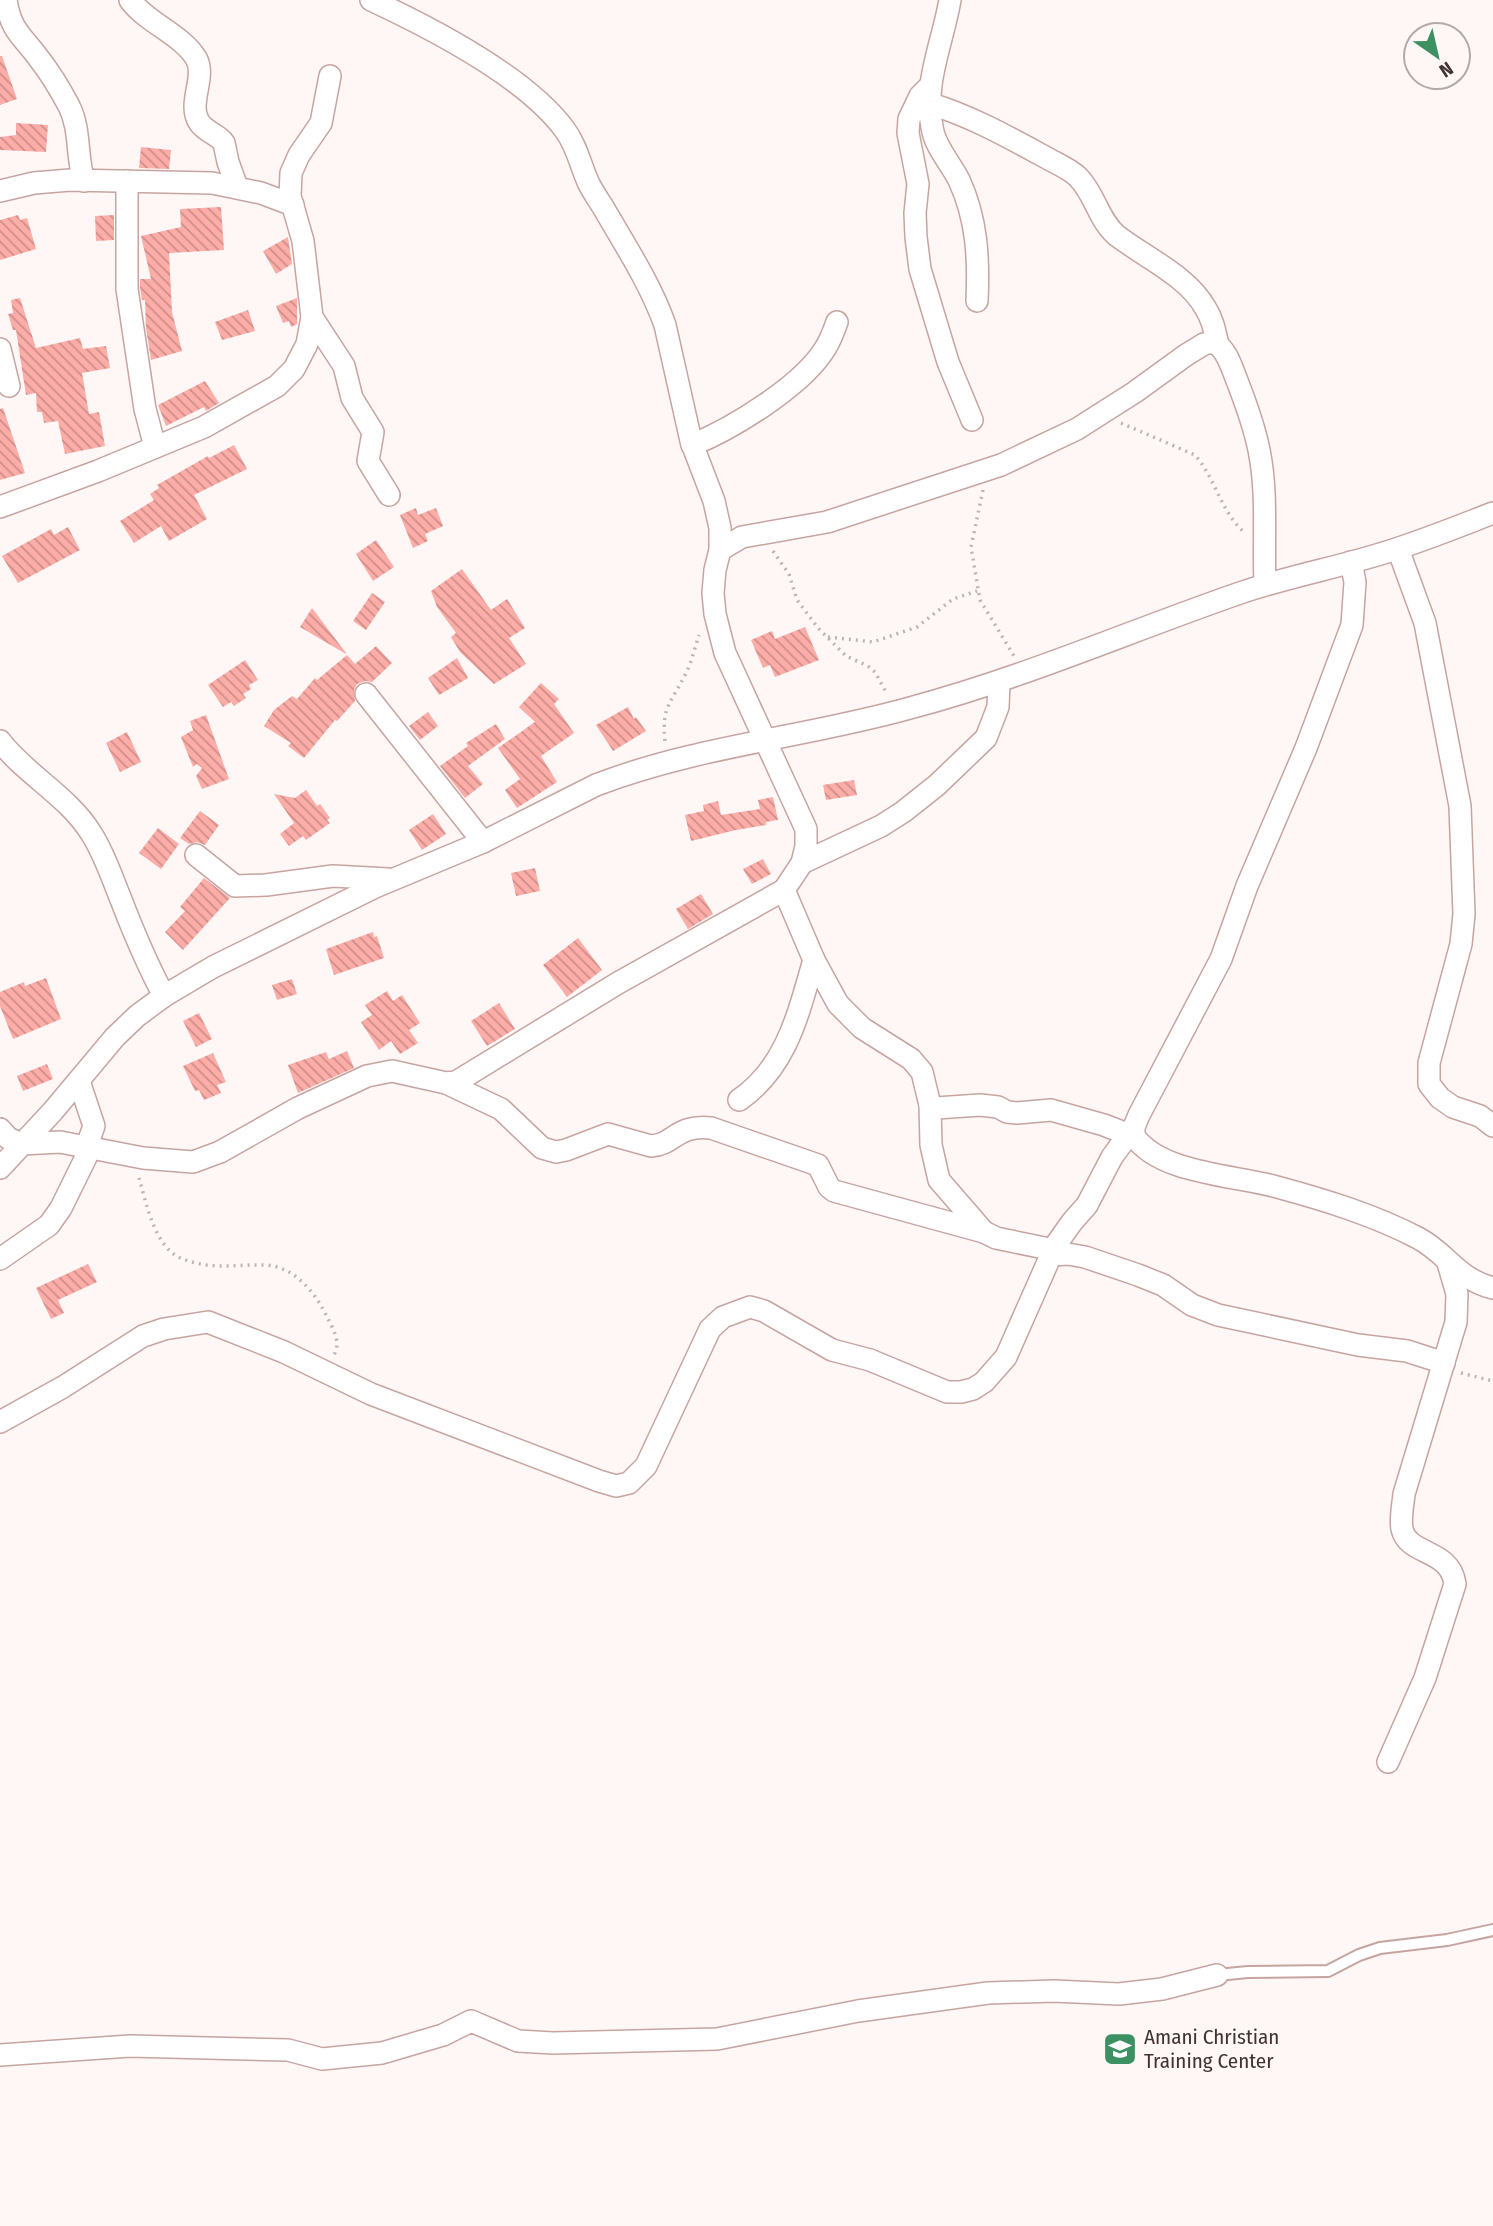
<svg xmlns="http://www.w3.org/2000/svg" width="1493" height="2226" font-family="'Fira Sans Condensed',sans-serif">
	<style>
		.building { fill: url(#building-back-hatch) }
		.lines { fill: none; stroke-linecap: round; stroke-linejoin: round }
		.service-casing { stroke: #c6a4a1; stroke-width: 14 }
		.minor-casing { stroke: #c6a4a1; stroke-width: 24 }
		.path { stroke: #bdb3b2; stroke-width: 3.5; stroke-dasharray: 2 5; stroke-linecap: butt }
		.service { stroke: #fff; stroke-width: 10 }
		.minor { stroke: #fff; stroke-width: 21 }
		.labels { text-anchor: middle; stroke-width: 7; stroke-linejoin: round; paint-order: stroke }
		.poi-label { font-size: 21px; fill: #413332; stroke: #fff7f6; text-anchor: start }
	</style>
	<defs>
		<pattern id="building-back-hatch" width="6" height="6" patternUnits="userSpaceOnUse" patternTransform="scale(1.75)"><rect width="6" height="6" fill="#fdada7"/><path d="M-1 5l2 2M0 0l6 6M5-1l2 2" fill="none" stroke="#ce8d89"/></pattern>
	</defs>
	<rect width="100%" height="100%" fill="#fff7f6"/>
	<g class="building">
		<path d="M0,56H2L17,99L0,105Z"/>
		<path d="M16,123L48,125L46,152L0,150V137L16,135Z"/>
		<path d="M141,147L171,150L169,169L139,168Z"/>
		<path d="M221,207L224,250L169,253L172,312L182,351L151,360L146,328L145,300H142L140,288V279H151L141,236L181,227L180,209Z"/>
		<path d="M18,215L20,220L27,218L36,249L0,260V220Z"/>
		<path d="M114,215V240L96,241L95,216Z"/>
		<path d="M288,237L292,264L276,274L263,251Z"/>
		<path d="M20,298L36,348L80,338L83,349L106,346L110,368L82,373L89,414L99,412L105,446L65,454L58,421L44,423L42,412H37L36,393L26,395L16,330H13L8,314L13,313L11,300Z"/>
		<path d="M297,298V324L291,327L289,321L283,323L276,306Z"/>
		<path d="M248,310L255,331L222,340L215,322Z"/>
		<path d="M205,381L219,403L206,411L204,407L166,426L158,405Z"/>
		<path d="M3,408L25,473L0,480V409Z"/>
		<path d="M234,445L247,469L194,495L207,519L169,541L161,526L134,543L120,521L154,500L150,494L159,488L157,485L208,456L209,458Z"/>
		<path d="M416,508L418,515L436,508L443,526L425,534L428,541L413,548L400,515Z"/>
		<path d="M68,527L80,550L18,583L2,556L51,529L54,535Z"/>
		<path d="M376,540L394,567L373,581L356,554Z"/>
		<path d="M462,569L491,610L507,599L525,628L509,638L526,664L494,684L460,652L451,637L456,633L437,607L431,591Z"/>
		<path d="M372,593L385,602L366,630L353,621Z"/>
		<path d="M312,608L346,653V654L300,627Z"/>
		<path d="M805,627L819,660L775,677L770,665L763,668L751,640L772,631L775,639Z"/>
		<path d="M376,646L392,663L372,682L365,681L357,684L354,690L355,701L337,721L335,720L304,758L288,746L291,743L264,726L274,710L292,696L297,699L315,678L317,680L347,655L355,664Z"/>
		<path d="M457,658L468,678L439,695L428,678Z"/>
		<path d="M245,660L258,680L249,685L251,689L243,694L246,698L234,706L231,702L223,707L208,685Z"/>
		<path d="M541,683L559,699L554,704L574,733L541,756L557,782L517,808L505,790L520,779L498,748L535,722L519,707Z"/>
		<path d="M628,707L634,719L636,717L646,731L613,751L596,725Z"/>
		<path d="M428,712L438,726L420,740L409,726Z"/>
		<path d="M206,715L229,779L202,789L196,776L202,768L197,764L193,767L181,737L193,730L190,721Z"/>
		<path d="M496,724L505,739L468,766L483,784L465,798L440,766L468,746L466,743Z"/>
		<path d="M127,732L141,762L120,772L106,743Z"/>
		<path d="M854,780L857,795L826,800L823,785Z"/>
		<path d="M306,790L317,806L320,804L330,818L327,820L330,823L306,840L303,836L289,846L280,834L294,823L274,794L295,798Z"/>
		<path d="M773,797L778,820L766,822V825L736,830L691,841L685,815L704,811L703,805L718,801L721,815L760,809L758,800Z"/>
		<path d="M200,811L219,825L205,845L197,842L189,844L180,838Z"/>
		<path d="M433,814L446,834L422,850L409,830Z"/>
		<path d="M158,828L179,844L161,869L139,853Z"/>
		<path d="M763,859L771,874L752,884L743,869Z"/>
		<path d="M535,868L540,891L516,896L511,873Z"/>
		<path d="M204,878L230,898L183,950L165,932L185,911L180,907Z"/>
		<path d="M701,894L713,914L688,929L676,909Z"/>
		<path d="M373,932L374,937L377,936L384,958L334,975L326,949Z"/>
		<path d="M578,938L602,970L567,997L543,965Z"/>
		<path d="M46,978L61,1019L13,1039L0,1006V992L24,982L25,986Z"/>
		<path d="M292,979L297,994L277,1000L272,985Z"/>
		<path d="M387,991L393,1001L402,995L420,1023L409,1030L418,1043L400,1054L391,1041L379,1050L361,1022L372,1015L365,1005Z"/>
		<path d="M499,1003L515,1029L487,1046L471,1021Z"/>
		<path d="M199,1013L212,1039L196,1047L183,1021Z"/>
		<path d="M347,1051L354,1068L298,1093L288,1065L326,1052L329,1059Z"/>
		<path d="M213,1053L226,1082L217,1085L221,1093L204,1100L199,1090L195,1091L183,1066Z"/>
		<path d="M47,1064L53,1079L23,1091L17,1076Z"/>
		<path d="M88,1264L97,1282L58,1300L64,1313L51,1319L36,1288Z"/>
	</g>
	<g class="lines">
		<g class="service-casing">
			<path id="service" d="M1217,1975L1248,1972L1328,1971L1359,1955L1380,1948L1447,1940L1493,1930"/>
		</g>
		<g class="minor-casing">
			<g id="minor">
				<path d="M6,0C11,32 23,36 40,60C51,74 61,91 69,106C81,130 76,156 84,181"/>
				<path d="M130,0C147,23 181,34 196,58C207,77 187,103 199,122C205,132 218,134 224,143L228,162L237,187"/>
				<path d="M371,0C431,28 526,77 565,130C578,148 580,165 589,184C593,192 598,199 603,207C625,245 650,283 665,325L691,441L714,501L720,528V550"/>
				<path d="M950,0C942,46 922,85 933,132C937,149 951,164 959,180C977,219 979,258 977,301"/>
				<path d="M930,86L920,96L909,119L908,133L918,184L915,213L916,237L920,269L948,362L972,420"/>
				<path d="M931,104C971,116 1010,138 1047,158C1057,164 1070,169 1078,177C1095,194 1098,219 1116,235C1146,258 1188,276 1206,309C1213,320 1215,332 1218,345"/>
				<path d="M127,181V289L145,409L155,447"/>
				<path d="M0,191L34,183L70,180L212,183L261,193L293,205"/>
				<path d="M312,317L344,366L352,398L373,432L368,461L389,495"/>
				<path d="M0,349L9,386"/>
				<path d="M692,445C732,429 804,385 826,347C831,339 834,330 837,322"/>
				<path d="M0,507L98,471L204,427L277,386L294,369L307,344L312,317L303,241L290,196L291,173L299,155L321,123L330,76"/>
				<path d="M1398,549L1425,623L1460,806L1464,914L1461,944L1429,1063V1084L1440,1098L1453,1107L1480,1116L1493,1126"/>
				<path d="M1351,562L1355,582L1352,625L1306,748L1247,886L1221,959L1139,1115L1134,1127V1136C1160,1174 1235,1175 1277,1187C1325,1200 1374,1215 1418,1238C1448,1254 1457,1279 1493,1288"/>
				<path d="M366,694L483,842"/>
				<path d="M0,741C26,775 68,796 91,833C104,853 111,875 120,897C133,931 147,964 164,996"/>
				<path d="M196,855L235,886L266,885L333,876L388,879"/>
				<path d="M802,863L881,826L903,812L937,785L986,738L998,707L999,682"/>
				<path d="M784,890L814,960L838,1004L862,1028L911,1059L922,1072L930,1105L931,1145L939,1180L984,1232L996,1238L1054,1250"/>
				<path d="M79,1081L94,1126L86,1148"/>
				<path d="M446,1083L501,1109L542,1148L556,1152L566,1150L608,1134L651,1146C674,1145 676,1124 711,1128L818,1165L829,1187L834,1191L984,1232"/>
				<path d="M739,1100C787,1067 798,1014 814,960"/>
				<path d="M930,1105L936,1108L980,1105L998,1107L1007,1112L1017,1113L1051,1110L1104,1125L1127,1134"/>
				<path d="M0,1129L8,1138L21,1144L60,1142L143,1158L193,1162L220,1152L298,1108L367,1076L392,1071L446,1083L456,1082L618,983L784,890L802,863L806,846V829L725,653L715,614L713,593L715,570L720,550L742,537L827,522L1001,465L1077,429L1135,392L1186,355L1204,344L1214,342C1226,349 1231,365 1236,378C1245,401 1254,425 1259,450C1268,494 1263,540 1265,584"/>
				<path d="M0,1168L53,1111L115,1037L137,1016L164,996L213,967L375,887L483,842L596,785C697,746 807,737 910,708C1023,678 1130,631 1240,593C1292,575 1347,566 1399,548C1430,538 1462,525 1493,513"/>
				<path d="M1051,1255L1068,1254L1085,1257L1138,1275L1163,1285L1192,1305L1218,1315L1358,1345L1407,1351L1444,1363"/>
				<path d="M0,1259L49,1225L61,1208L90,1149"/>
				<path d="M0,1422L63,1387L143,1336L164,1329L208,1322L284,1352L371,1394L599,1481L616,1486L629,1483L646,1466L710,1329L723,1317L750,1307L764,1311L832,1350L870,1360L947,1392H961L973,1389L984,1382L1006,1357L1055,1246L1072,1222L1087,1205L1112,1157L1134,1127"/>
				<path d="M1388,1762L1425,1678L1455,1584C1450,1548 1408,1556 1402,1529C1400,1518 1403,1505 1404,1494L1456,1322L1457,1294L1448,1263"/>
				<path d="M0,2055L130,2046L288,2050L322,2059L382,2053L443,2035L471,2021L518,2041L553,2043L717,2039L858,2011L988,1993L1054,1991L1119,1994L1162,1989L1217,1975"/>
			</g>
		</g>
		<g class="path">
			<path d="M1121,423L1195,455C1216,479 1220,511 1245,533"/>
			<path d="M983,490L971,547L980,600L1014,656"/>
			<path d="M773,551L789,574L797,600L818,628L846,656L868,666L875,672L887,694"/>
			<path d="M828,637L873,642L917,627L953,599L977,591"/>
			<path d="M665,741C661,706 672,702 686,673C692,661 695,647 699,635"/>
			<path d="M139,1178C146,1202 152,1234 171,1252C178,1258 187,1261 196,1263C220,1269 242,1264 266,1265C296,1267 317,1295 328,1319C334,1330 341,1343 334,1355"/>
			<path d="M1461,1373L1493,1381"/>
		</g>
		<use href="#service" class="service"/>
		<use href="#minor" class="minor"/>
	</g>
	<defs>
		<g id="university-square" transform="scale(1.75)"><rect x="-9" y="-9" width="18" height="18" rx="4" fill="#3d9062" stroke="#fff7f6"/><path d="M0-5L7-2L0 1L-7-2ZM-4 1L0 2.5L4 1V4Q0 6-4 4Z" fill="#fff"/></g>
	</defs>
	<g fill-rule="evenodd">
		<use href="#university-square" x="1120" y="2049"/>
	</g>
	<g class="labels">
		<g class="poi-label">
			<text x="1144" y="2044">Amani Christian<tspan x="1144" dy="24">Training Center</tspan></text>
		</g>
	</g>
	<g transform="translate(1437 56) rotate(146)"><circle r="33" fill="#fff7f6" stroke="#b3a9a8" stroke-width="2"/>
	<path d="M0-5L12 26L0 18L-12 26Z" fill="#3d9062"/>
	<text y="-10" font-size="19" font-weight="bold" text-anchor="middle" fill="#413332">N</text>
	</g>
</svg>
